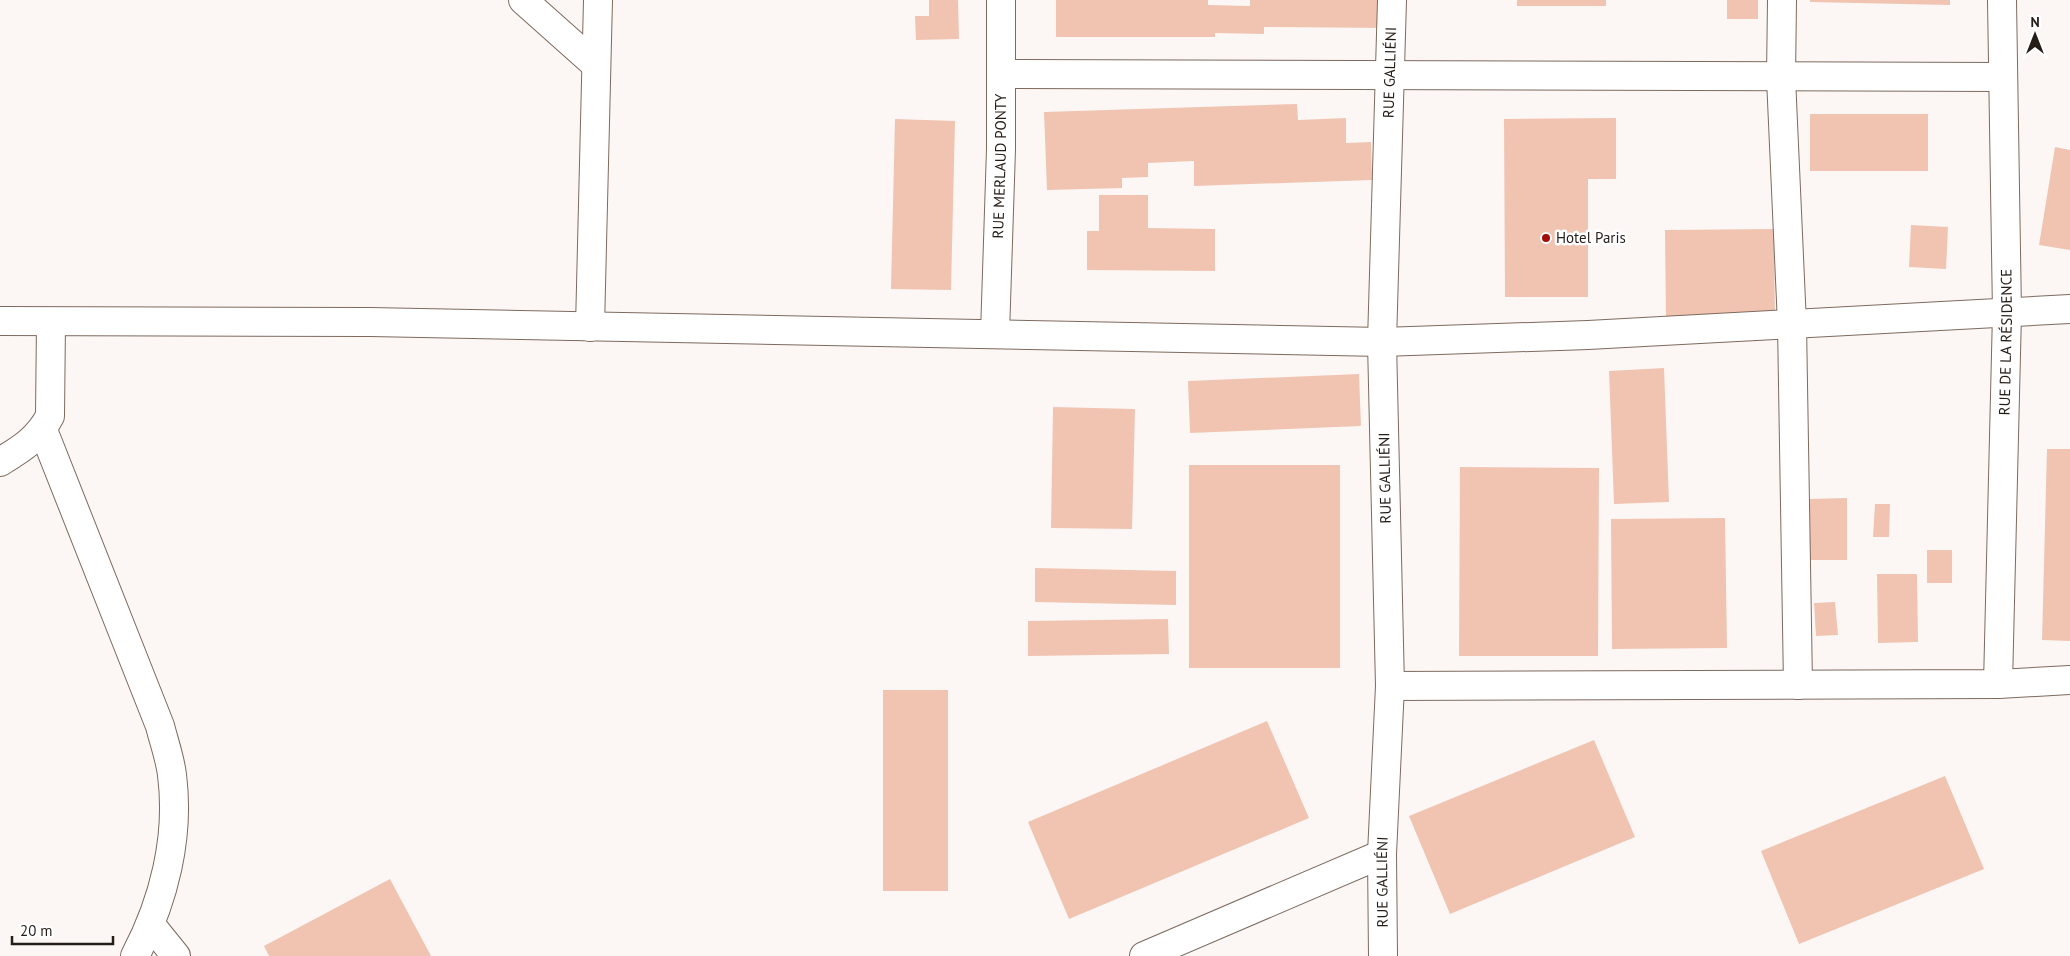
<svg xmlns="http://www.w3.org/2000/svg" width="2070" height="956" font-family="'PT Sans',sans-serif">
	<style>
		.building { fill: #f1c4b2 }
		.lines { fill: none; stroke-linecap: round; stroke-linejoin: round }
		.minor-casing { stroke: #7d6a5e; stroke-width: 30 }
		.minor { stroke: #fff; stroke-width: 28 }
		.poi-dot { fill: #a30c09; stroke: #fff; stroke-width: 2 }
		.labels { text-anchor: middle; stroke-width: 5; stroke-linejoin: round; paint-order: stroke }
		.street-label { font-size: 15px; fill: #251d18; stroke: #fff }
		.poi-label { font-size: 15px; fill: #251d18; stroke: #fff; text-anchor: start }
	</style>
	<rect width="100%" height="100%" fill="#fcf7f5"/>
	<g class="building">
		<path d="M929,0H958L959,39L916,40L915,16H929Z"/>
		<path d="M1056,0H1208V5L1250,6V0H1387V28L1264,27V34L1215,33V37H1056Z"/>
		<rect x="1517" y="0" width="89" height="6"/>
		<rect x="1727" y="0" width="31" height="19"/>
		<path d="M1810,0H1950V5L1810,2Z"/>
		<path d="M1297,104L1298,120L1346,118V143L1371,142L1372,180L1194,186V161L1148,163V177L1122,178V188L1047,190L1044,112Z"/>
		<rect x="1810" y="114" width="118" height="57"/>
		<path d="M1616,118V179H1588V297H1505L1504,119Z"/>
		<path d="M895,119L955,121L951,290L891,289Z"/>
		<path d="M2055,147L2070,150V250L2039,245Z"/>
		<path d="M1099,195H1148V228L1215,229V271L1087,270V231H1099Z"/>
		<path d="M1911,225L1948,227L1946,269L1909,267Z"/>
		<path d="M1774,229L1775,322L1666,323L1665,230Z"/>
		<path d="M1664,368L1669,502L1614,504L1609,371Z"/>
		<path d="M1359,374L1361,426L1190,433L1188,381Z"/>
		<path d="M1053,407L1135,409L1132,529L1051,528Z"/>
		<path d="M2047,449H2070V641L2042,640Z"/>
		<rect x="1189" y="465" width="151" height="203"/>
		<path d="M1460,467L1599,468L1598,656H1459Z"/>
		<path d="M1847,498V560H1809L1808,499Z"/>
		<path d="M1875,504H1890L1889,537H1873Z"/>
		<path d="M1725,518L1727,648L1612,649L1611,519Z"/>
		<rect x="1927" y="550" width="25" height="33"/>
		<path d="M1035,568L1176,571V605L1035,602Z"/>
		<path d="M1877,574H1917L1918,642L1878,643Z"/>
		<path d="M1835,602L1838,635L1816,636L1814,603Z"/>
		<path d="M1168,619L1169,654L1028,656V621Z"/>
		<rect x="883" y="690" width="65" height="201"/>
		<path d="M1267,721L1309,818L1069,919L1028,822Z"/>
		<path d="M1594,740L1635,837L1450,914L1409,816Z"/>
		<path d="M1945,776L1984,869L1799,944L1761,851Z"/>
		<path d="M390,879L431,956H269L264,946Z"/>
	</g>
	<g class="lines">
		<g class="minor-casing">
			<g id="minor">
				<path d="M523,0L596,65"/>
				<path d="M1782,0L1781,78L1792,324L1798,685"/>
				<path d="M1001,74L2003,77"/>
				<path d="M0,321L370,322L1382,342L1588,335L2070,309"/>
				<path d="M590,327L598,0"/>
				<path id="s1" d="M995,334L1001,149V0"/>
				<path d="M43,430L160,726C164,742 170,758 172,775C180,837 164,901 135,956"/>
				<path d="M0,462C21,449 38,439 50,416L51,322"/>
				<path id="s2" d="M1998,684L2007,313L2002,0"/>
				<path d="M1390,686L1998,684L2070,680"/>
				<path d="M151,925L176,956"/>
				<path d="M1144,956L1382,854"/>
				<path id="s3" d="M1383,956L1382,854L1390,686L1382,342L1392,0"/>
			</g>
		</g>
		<use href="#minor" class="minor"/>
	</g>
	<circle class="poi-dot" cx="1546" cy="238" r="5"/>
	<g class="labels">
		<g class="street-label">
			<text dy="5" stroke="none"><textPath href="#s3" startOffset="884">RUE GALLIÉNI</textPath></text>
			<text dy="5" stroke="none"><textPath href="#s1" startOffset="168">RUE MERLAUD PONTY</textPath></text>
			<text dy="5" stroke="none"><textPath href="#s2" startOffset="342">RUE DE LA RÉSIDENCE</textPath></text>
			<text transform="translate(1385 478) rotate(-91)" y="5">RUE GALLIÉNI</text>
			<text dy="5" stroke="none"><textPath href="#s3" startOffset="74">RUE GALLIÉNI</textPath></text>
		</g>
		<g class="poi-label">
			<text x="1556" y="243">Hotel Paris</text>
		</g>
	</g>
	<g transform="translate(2035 35)" stroke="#ffffff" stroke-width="4" paint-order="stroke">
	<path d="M0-4L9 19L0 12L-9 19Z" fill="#251d18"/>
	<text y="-8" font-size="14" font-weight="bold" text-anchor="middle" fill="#251d18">N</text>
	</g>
	<path d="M12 936v8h101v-8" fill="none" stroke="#251d18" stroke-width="2.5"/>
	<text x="20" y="936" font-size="15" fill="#251d18" stroke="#ffffff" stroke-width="4" paint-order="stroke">20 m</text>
</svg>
